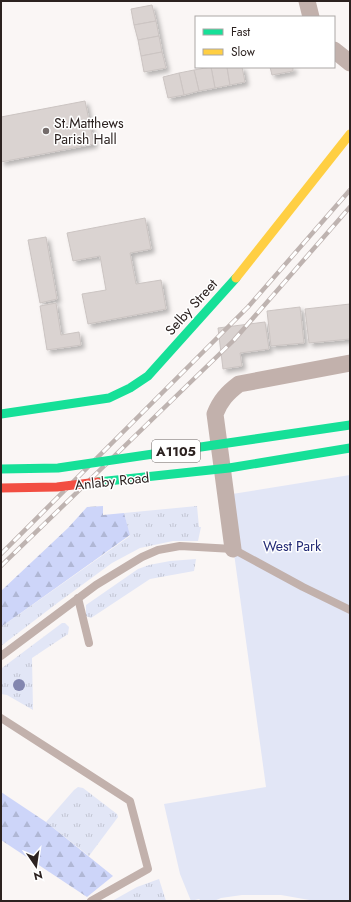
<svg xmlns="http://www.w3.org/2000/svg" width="351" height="902" font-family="Jost,sans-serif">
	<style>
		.grass { fill: url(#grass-tufts) }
		.forest { fill: url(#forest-firs) }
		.park { fill: #e2e6f6 }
		.building { fill: #dad3d1; stroke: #cbc4c2; filter: url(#shadow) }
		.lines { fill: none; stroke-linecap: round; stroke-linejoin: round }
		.lane { stroke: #c2b1ac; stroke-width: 8 }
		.street { stroke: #c2b1ac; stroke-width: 17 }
		.fast { stroke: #16e098; stroke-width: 9 }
		.slow { stroke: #ffcf43; stroke-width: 9 }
		.rail-casing { stroke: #beb3b0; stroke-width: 4.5 }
		.rail { stroke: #fff; stroke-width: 3; stroke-dasharray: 9; stroke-linecap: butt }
		.fast-bridge { stroke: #16e098; stroke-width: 9 }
		.jam-bridge { stroke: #f24e42; stroke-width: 9 }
		.tree { fill: #8386af }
		.poi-dot { fill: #746c6b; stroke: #fff; stroke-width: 1.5 }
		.labels { text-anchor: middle; stroke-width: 3; stroke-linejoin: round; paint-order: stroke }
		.shield { fill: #fff; stroke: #6b6463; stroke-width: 1 }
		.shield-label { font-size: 13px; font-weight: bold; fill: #2c2220 }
		.poi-label { font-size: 14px; fill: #2c2220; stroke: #fff; text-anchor: start }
		.street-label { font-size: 14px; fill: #2c2220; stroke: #fff }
		.park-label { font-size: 14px; fill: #222a75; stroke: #fff }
	</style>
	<defs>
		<pattern id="grass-tufts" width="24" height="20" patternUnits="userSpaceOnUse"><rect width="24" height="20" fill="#e2e6f6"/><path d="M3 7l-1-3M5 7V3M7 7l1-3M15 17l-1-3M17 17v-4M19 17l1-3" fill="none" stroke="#c2c5d3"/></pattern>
		<pattern id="forest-firs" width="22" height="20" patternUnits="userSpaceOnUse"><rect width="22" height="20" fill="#cdd5f9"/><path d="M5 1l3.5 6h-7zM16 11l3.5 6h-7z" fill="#b0b7d5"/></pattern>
		<filter id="shadow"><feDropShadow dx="3.5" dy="3.5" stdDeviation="2" flood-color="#0004"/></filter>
	</defs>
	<rect width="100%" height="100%" fill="#faf6f5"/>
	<g class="grass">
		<path d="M197,506L199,527H201L198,541H173L140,548L112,563L56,604L1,646V627L130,536L124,513Z"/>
		<path d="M196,559L194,571L150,579L91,618L86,616V605L138,569L149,565L170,561Z"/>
		<path d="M62,623H65L69,627L68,634L32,658L33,710L7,695L1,694V669L2,668Z"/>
		<path d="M78,787L83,788L117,814L118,817L89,856L46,822L74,790Z"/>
		<path d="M159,879L166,901H112L137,887Z"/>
	</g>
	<g class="forest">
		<path d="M103,506V515L124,513L130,535L1,627V591L68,528L87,507Z"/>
		<path d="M1,792L46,822L113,876L87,897L1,840Z"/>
	</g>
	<path class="park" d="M350,475V901H315L281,895H242L221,898L214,901H201L199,899L191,901L180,874L164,804L266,787L226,495Z"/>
	<g class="building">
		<path d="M152,5L156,21L134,25L131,9Z"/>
		<path d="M156,21L159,36L138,40L134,25Z"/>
		<path d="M159,36L162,52L141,56L138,40Z"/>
		<path d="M162,52L166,68L144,72L141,56Z"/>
		<path d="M211,67H227L230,85L215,88Z"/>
		<path d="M211,67L215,88L199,91L194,70Z"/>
		<path d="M227,67H242L245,82L230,85Z"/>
		<path d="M270,67H293V71L272,75Z"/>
		<path d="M194,70L199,91L184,95L179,73Z"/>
		<path d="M179,73L184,95L168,98L163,77Z"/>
		<path d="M85,101L94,144L1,162V117Z"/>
		<path d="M145,218L151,249L130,253L136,284L161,280L166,309L88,324L82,294L106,290L100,256L73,261L67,233Z"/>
		<path d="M46,237L57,299L40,303L28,240Z"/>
		<path d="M56,303L61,335L79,332L81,345L47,350L40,306Z"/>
		<path d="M350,304V339L309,343L305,309Z"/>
		<path d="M300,307L304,343L271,346L267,311Z"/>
		<path d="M265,322L269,349L240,353L242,366L223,369L218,328Z"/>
	</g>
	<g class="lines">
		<g class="lane">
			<path d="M78,598L89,643"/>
			<path d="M1,656L96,585L142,557L158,550L180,546L233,549L303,587L350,610"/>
			<path d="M1,718L130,801L148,869L91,901"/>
		</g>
		<g class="street">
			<path d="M307,1L311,17"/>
			<path d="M334,50L350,63"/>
			<path d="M233,549L215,414C220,401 227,393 239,384L350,363"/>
		</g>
		<path class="fast" d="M1,414L109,398L130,388L148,376L236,278"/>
		<path class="slow" d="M236,278L350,134"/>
		<g class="rail-casing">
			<g id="rail">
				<path d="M1,554L248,307L350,190"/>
				<path d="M1,566L234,340L350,207"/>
			</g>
		</g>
		<use href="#rail" class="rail"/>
		<g class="fast-bridge">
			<path d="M1,469L58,468L350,425"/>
			<path d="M98,482L229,468L350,448"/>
		</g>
		<path class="jam-bridge" d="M1,488L57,487L98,482"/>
	</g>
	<circle class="tree" cx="19" cy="685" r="6"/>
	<circle class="poi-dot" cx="46" cy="131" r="4"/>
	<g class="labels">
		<rect class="shield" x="152" y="440" width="48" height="22" rx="3"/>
		<g class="shield-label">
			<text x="176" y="456">A1105</text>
		</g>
		<g class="poi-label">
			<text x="54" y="128">St.Matthews<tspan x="54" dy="16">Parish Hall</tspan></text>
		</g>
		<g class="street-label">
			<text transform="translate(191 307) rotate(-48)" y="5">Selby Street</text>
			<text transform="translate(112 481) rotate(-6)" y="5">Anlaby Road</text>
		</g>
		<g class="park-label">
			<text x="292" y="551">West Park</text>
		</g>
	</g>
	<rect width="351" height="902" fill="none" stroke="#2c2220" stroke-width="4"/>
	<rect x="195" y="16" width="140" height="52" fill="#ffffff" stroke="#aba7a6"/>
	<rect x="203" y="29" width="20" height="6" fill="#16e098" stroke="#aba7a6"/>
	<text x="231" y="36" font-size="12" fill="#2c2220">Fast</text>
	<rect x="203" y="49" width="20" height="6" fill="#ffcf43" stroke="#aba7a6"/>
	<text x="231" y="56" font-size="12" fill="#2c2220">Slow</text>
	<g transform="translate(36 866) rotate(167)" stroke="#ffffff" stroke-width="3" paint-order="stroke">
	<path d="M0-3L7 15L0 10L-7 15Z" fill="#2c2220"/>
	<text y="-6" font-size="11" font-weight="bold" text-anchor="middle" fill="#2c2220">N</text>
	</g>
</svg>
